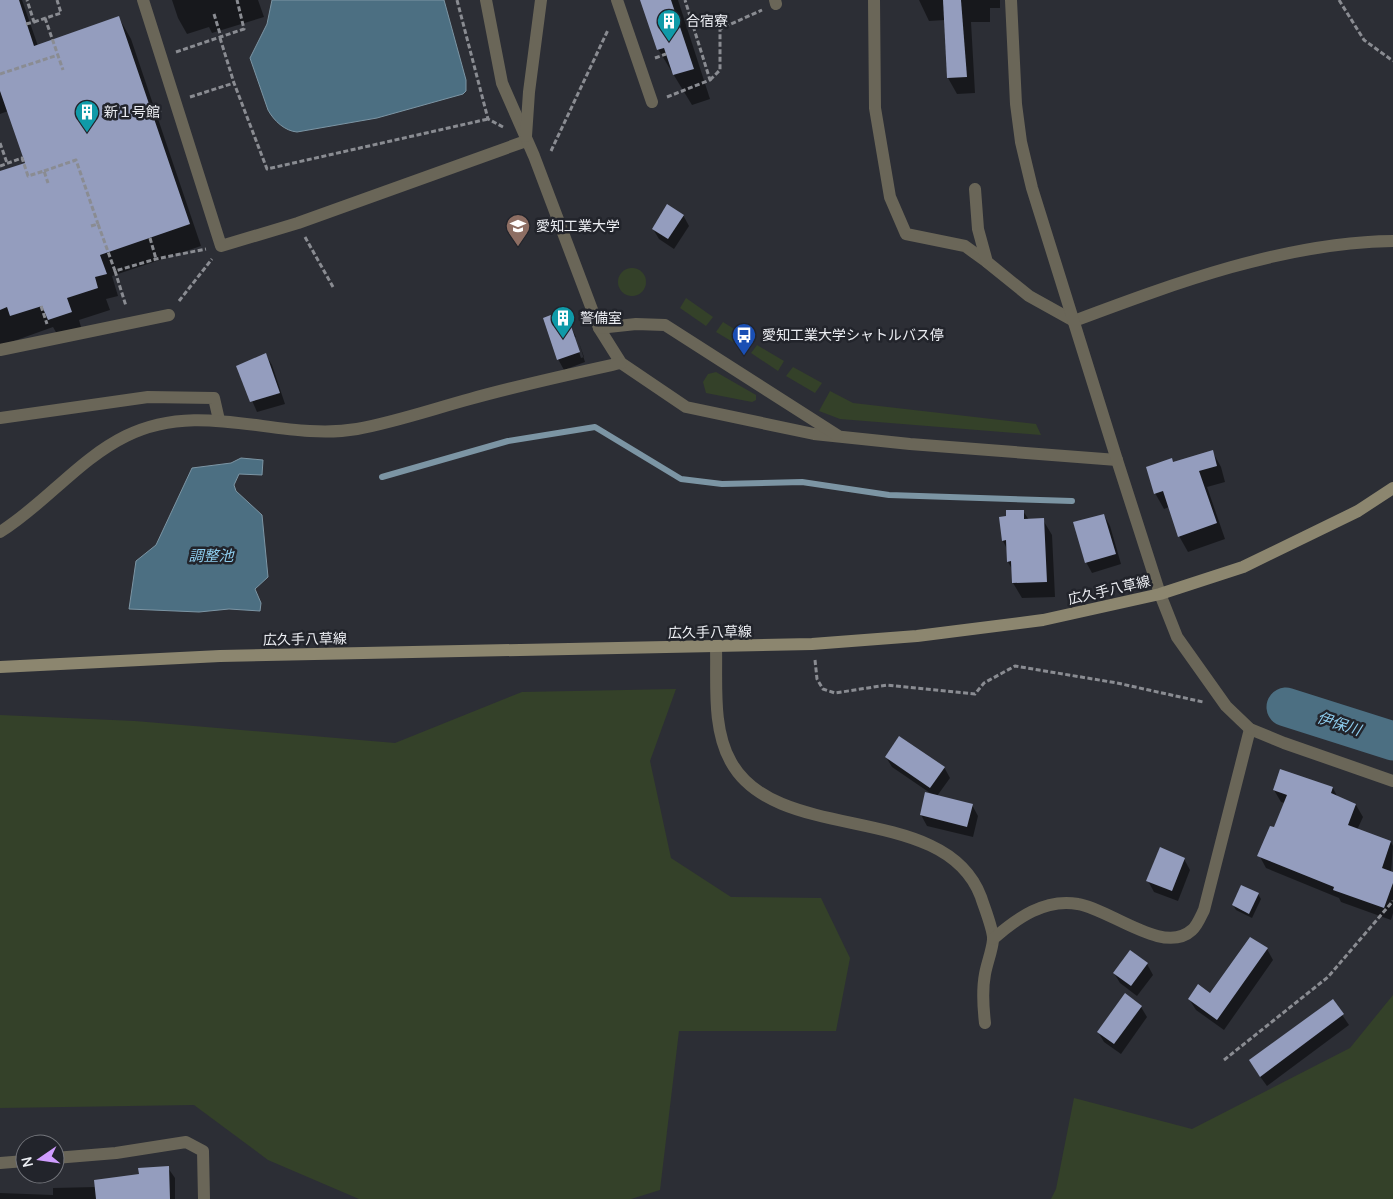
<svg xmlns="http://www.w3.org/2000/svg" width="1393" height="1199" font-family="Manrope,'Noto Sans JP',sans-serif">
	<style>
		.green { fill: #344129 }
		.water { fill: #4c6f82; stroke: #7c95a4 }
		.shadow { fill: #0007 }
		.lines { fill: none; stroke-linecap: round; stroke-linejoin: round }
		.stream { stroke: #7c95a4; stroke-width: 6 }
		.river { stroke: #4c6f82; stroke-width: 39 }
		.building { fill: #949dbe }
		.path { stroke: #8a8c92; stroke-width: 3; stroke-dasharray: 5 2.5; stroke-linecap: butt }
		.service { stroke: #6a6658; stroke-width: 12 }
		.minor { stroke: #6a6658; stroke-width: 12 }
		.tertiary { stroke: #6a6658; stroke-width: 12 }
		.secondary { stroke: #8c866f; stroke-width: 12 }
		.labels { text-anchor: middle; stroke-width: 5; stroke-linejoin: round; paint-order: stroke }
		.poi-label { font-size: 14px; fill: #eceef3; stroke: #22242b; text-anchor: start }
		.street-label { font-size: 14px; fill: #eceef3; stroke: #22242b }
		.water-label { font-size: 15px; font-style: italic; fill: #8dcced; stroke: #22242b }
	</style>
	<rect width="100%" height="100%" fill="#2c2e35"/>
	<g class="green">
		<circle cx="632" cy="282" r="14"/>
		<path d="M686,298L713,317L706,326L680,308Z"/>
		<path d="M723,322L750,339L743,348L716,332Z"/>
		<path d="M757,345L784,361L778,371L751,353Z"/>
		<path d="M793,367L822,383L815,393L786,376Z"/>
		<path d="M716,372L756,395V400L752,402L706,393L703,382L708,374Z"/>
		<path d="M830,391L853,403L1036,424L1041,435L840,419L819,411Z"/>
		<path d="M676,689L650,761L671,858L731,897L821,898L850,958L836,1031H679L660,1190L631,1199H359L268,1160L194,1105L0,1108V715L135,721L395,743L522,692Z"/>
		<path d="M1393,995V1199H1051L1056,1189L1074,1098L1192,1129L1350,1048Z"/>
	</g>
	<g class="water">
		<path d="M272,0H444L466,80V91L463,94L377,118L297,132C285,131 274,121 268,110L250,58L267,24Z"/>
		<path d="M241,458L263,460L262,475L239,474L234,485L236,491L262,515L268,577L255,589L261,603L260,611L229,609L199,612L129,609L136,561L156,545L192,468L231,463Z"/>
	</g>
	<g class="shadow">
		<path d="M0,0H22L38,46L119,18L131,39L201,246L112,276L118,296L106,299L110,310L79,320L83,334L61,341L53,327L0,346V172L27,163L8,111L0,114Z"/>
		<path d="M172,0H258L264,17L212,33L209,27L187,34L178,18Z"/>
		<path d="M641,0H678L710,99L692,105L658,49Z"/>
		<path d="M919,0H1000V8H990V22H971L975,93L957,94L948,78L945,20L929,21Z"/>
		<path d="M683,215L689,226L674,249L659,239L653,229Z"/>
		<path d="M560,313L568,328L571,327L576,337H574L581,358L584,357L577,337L585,362L564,370L558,359Z"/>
		<path d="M266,355L272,365L285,404L257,412L237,366Z"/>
		<path d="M1212,451L1221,467L1225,482L1207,487L1225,539L1188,552L1179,536L1169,507L1164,509L1155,493L1173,463Z"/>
		<path d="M1023,511L1029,520H1043L1052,535L1055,597L1022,598L1013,583L1012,569L1008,562L1007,549L1003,541L1008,517Z"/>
		<path d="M1104,515L1110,526L1121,564L1092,573L1086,562Z"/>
		<path d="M886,757L944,767L950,778L937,796L972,805L978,816L973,837L927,826L921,815L933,795L892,767Z"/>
		<path d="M1333,788L1338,798L1356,805L1363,817L1357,830L1391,842L1393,846L1391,873L1393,874V913L1391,920L1341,902L1339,898L1266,868L1259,855L1275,829L1285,803L1281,802L1274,790Z"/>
		<path d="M1184,859L1190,870L1178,901L1154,892L1148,881Z"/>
		<path d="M1258,894L1261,899L1252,918L1236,910L1233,905Z"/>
		<path d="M1250,939L1267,949L1273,960L1224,1030L1196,1010L1189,999L1211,994Z"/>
		<path d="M1147,964L1153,975L1137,996L1120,983L1114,973Z"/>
		<path d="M1332,1000L1349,1025L1267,1086L1256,1071Z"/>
		<path d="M1141,1007L1147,1017L1121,1054L1104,1042L1098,1032Z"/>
		<path d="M168,1168L175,1178V1199H0V1193L53,1195V1188L96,1187Z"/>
	</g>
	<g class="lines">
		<path class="stream" d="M382,477L508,441L595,427L681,479L722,484L802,482L889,495L1072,501"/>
		<path class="river" d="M1286,707L1393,741"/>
	</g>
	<g class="building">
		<path d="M0,0H19L34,46L119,16L190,224L100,255L107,274L95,277L98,288L67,298L72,312L48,320L42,306L10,316L7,307L0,310V171L25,163L0,91Z"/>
		<path d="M640,0H671L694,69L673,75L664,48L657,50Z"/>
		<path d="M943,0H961L967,77L947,78Z"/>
		<path d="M667,204L684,215L668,239L652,229Z"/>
		<path d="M561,311L566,327L571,326L580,352L557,360L543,318Z"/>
		<path d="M266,353L280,393L250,402L236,366Z"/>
		<path d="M1213,450L1217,466L1199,471L1217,523L1178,537L1163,491L1154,494L1146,467L1172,458L1173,462Z"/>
		<path d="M1006,510H1024V519L1044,518L1047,582L1012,583L1011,561L1007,562L1006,540L1002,541L999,517L1006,516Z"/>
		<path d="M1104,514L1116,554L1085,563L1073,522Z"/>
		<path d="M899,736L945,767L930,788L885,757Z"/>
		<path d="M1280,769L1333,787L1331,793L1356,804L1348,825L1391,841L1382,868L1393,872V883L1384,908L1333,890L1334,887L1257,856L1270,826L1274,827L1287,795L1273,790Z"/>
		<path d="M925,792L973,804L967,827L920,815Z"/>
		<path d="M1160,847L1185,858L1172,891L1146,881Z"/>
		<path d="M1241,885L1259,893L1249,914L1232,905Z"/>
		<path d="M1250,937L1268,948L1217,1020L1188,999L1198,984L1210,993Z"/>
		<path d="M1130,950L1148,963L1131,986L1113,973Z"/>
		<path d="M1125,993L1142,1006L1114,1044L1097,1032Z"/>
		<path d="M1333,999L1344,1014L1260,1077L1249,1060Z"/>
		<path d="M169,1166L170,1199H96L94,1180L139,1174L138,1168Z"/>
	</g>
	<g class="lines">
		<g class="path">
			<path d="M457,0L488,119L503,127"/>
			<path d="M1339,0L1364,40L1393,61"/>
			<path d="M214,14L221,37"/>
			<path d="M45,18L63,70"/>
			<path d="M34,22L61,13L57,0"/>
			<path d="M26,24L34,22L27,0"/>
			<path d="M220,38L234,83L267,169L488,119"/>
			<path d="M176,52L244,29L237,0"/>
			<path d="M655,58L666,54"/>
			<path d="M0,74L58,55"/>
			<path d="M710,80L720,70V29L762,10"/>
			<path d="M190,97L234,83"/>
			<path d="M667,97L710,80L685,0"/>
			<path d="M152,113L161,110"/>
			<path d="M0,143L7,163"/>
			<path d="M551,151L608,30"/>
			<path d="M0,166L22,158L28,176L44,171L48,183"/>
			<path d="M44,171L76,160L98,224"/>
			<path d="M91,226L98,224L115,271L156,259L206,249"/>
			<path d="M305,237L333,287"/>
			<path d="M150,238L156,259"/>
			<path d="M115,271L126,306"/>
			<path d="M179,301L212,259"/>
			<path d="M41,306L47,324"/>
			<path d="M815,660L817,679L823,689L835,693L887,685L975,694L984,683L1015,666L1117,683L1203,702"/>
			<path d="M1224,1060L1328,977L1393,901"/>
		</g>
		<g class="service">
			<path d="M143,0L221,246L298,223L526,141"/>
			<path d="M486,0L502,83L534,156L599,328L621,363L686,407L814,434L910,444L1117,460"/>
			<path d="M617,0L652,102"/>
			<path d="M775,0L776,4"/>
			<path d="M874,0L875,108L890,197L906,234L965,246L987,262"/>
			<path d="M526,136L529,92L541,0"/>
			<path d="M975,189L978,229L987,262L1029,296L1074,321"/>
			<path d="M599,328L636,324L665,325L837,435"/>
			<path d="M0,350L169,315"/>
			<path d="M0,418L148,397L214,398L219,420"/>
			<path d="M0,532C45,504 79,459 126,436C203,398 280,442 357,429C395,422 433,409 470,399C520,385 571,374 621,363"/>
			<path d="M716,647C717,683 712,729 731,762C777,846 945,800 981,897C984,907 994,931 993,940C992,951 987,963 985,974C982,990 983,1006 985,1023"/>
		</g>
		<g class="minor">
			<path d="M1074,321C1173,284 1285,242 1393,241"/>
			<path d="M993,939C1017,918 1045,898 1078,904C1110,909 1164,956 1192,930C1197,926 1201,916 1204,910L1250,729"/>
			<path d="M55,1158L116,1153L186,1142L203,1151L204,1199"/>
			<path d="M0,1163L25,1161"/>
		</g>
		<path class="tertiary" d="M1011,0L1016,104L1021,142L1032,188L1117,460L1160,594L1177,637L1226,706L1250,729L1284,743L1393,781"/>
		<path class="secondary" d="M0,667L220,656L812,644L917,636L1043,620L1160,594L1243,567L1358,511L1393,488"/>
	</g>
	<defs>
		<g id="building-pin" transform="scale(1.25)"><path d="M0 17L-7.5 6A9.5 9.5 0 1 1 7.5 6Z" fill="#0f9aa8" stroke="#22242b"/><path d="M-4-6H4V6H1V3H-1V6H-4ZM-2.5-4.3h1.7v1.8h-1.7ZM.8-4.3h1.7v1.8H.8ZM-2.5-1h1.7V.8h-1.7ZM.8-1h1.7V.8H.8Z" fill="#fff"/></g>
		<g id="university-pin" transform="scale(1.25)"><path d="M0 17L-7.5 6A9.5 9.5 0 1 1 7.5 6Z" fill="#8d6e63" stroke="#22242b"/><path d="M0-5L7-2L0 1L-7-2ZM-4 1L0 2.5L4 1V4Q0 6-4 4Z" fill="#fff"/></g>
		<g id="bus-pin" transform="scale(1.25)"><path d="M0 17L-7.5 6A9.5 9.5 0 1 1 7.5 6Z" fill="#1a4fb4" stroke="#22242b"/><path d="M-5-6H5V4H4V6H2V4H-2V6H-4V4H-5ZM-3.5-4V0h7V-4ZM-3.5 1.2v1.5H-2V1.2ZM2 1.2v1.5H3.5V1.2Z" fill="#fff"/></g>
	</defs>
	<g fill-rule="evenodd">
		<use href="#building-pin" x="669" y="21"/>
		<use href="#building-pin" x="87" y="112"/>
		<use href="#university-pin" x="518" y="226"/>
		<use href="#building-pin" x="563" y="318"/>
		<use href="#bus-pin" x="744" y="335"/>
	</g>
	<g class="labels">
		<g class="poi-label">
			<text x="686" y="26">合宿寮</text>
			<text x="104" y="117">新１号館</text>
			<text x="536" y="231">愛知工業大学</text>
			<text x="580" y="323">警備室</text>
			<text x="762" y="340">愛知工業大学シャトルバス停</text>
		</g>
		<g class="street-label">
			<text transform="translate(1109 590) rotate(-13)" y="5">広久手八草線</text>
			<text transform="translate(710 632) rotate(-1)" y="5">広久手八草線</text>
			<text transform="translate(305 639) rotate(-1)" y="5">広久手八草線</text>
		</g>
		<g class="water-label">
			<text x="211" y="561">調整池</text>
			<text transform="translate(1339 724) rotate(18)" y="5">伊保川</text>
		</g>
	</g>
	<g transform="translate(40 1159) rotate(257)"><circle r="24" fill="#22242b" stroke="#73757b"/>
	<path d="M0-4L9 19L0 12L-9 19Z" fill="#d09dff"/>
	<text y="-8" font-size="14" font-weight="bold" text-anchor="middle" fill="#eceef3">N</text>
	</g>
</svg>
